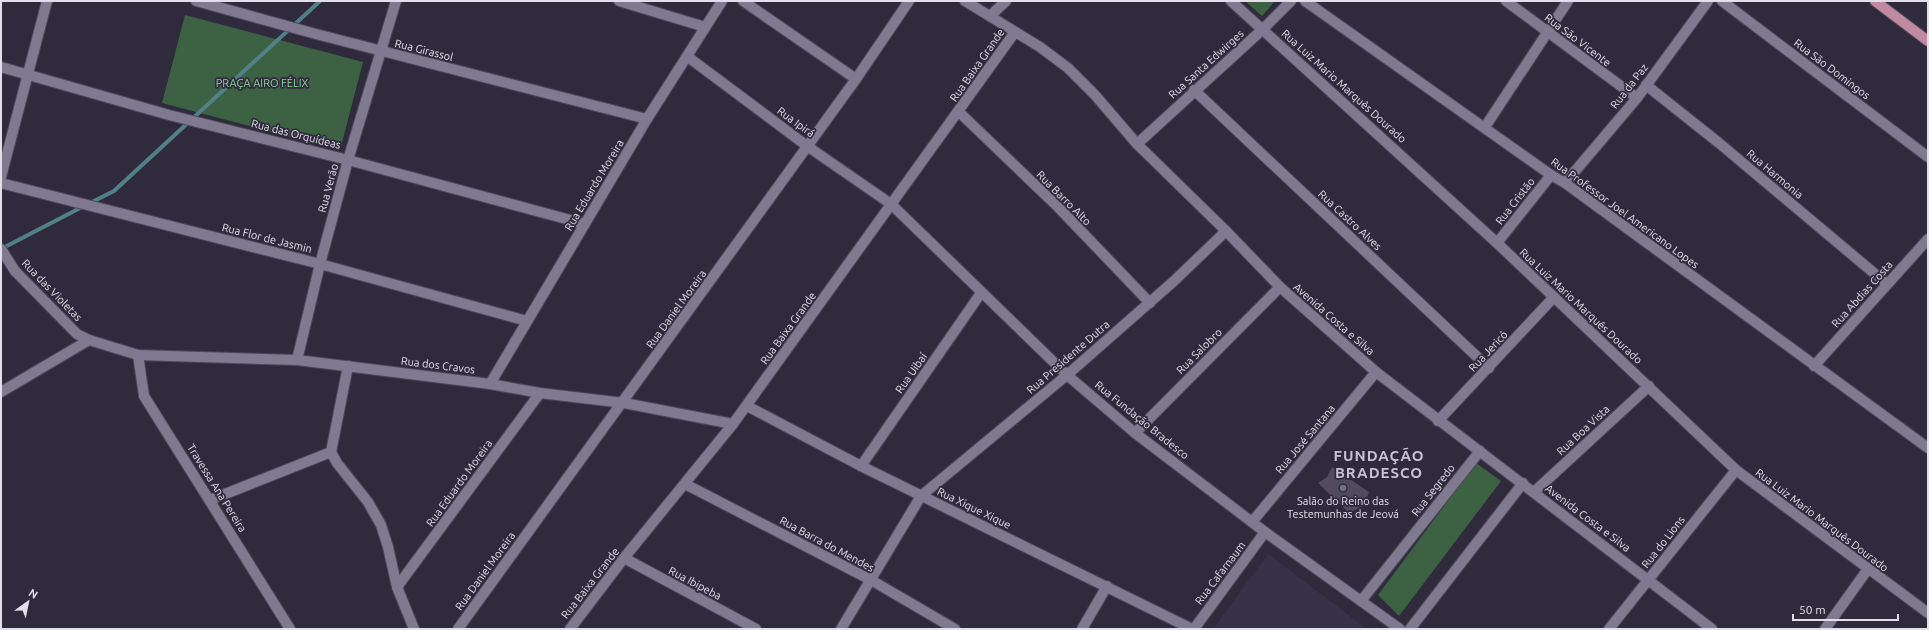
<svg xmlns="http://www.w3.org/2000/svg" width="1929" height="630" font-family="Ubuntu,sans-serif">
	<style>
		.built { fill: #38314a }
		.green { fill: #3c6143 }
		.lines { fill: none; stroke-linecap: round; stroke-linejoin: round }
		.stream { stroke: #528089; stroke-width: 4 }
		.building { fill: #504b5f }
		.minor-casing { stroke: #4d4858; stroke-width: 12 }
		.major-casing { stroke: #4d4858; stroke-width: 12 }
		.minor { stroke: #7f7a90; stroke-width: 10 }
		.major { stroke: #c08ba2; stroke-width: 10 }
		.worship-dot { fill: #6b7280; stroke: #2f2b3d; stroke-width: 1.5 }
		.labels { text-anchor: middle; stroke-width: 3.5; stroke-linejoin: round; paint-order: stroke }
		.street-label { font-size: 11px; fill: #e2dfeb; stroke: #2f2b3d }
		.park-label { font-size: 11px; fill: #8dd69b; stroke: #2f2b3d }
		.poi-label { font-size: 11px; fill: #e2dfeb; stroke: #2f2b3d }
		.district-label { font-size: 15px; font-weight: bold; letter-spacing: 1px; fill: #c6c0d8; stroke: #2f2b3d }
	</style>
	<rect width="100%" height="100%" fill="#2f2b3d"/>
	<path class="built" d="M1268,554L1367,629H1213Z"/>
	<g class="green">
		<path d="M1245,1H1275L1262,16Z"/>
		<path d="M185,15L363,62L340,150L162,103Z"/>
		<path d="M1476,463L1501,481L1399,616L1378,595Z"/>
	</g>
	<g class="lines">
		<g class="stream">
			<path d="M90,203L114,191L320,1"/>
			<path d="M1,249L84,206"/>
		</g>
	</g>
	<path class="building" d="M1332,467L1369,492L1363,506L1349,513L1318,483L1327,477Z"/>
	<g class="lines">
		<g class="minor-casing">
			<g id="minor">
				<path d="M196,1L316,34L647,119"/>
				<path d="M619,1L705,27"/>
				<path d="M743,1L856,79"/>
				<path d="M965,1L1040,47L1068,68L1095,95L1137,144L1226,231L1280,287L1376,372L1712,629"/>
				<path d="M1231,1L1497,243L1736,470L1928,613"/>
				<path d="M1305,1L1551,175L1565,183L1928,448"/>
				<path d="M1506,1L1637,98"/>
				<path d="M1722,1L1928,157"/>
				<path d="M990,16L1006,1"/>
				<path d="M688,57L807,146L891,204L1067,375L1135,433L1265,532L1400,629"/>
				<path d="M1,67L169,115L348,160L585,224"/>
				<path d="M1646,85L1719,143L1887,284"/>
				<path d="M1194,90L1489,368"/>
				<path d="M959,112L1058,207L1150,303"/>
				<path d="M1485,127L1568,1"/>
				<path d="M1137,144L1263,29L1291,1"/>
				<path d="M1,177L47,1"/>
				<path d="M1,183L320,264L527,321"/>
				<path d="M1565,183L1637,98L1708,1"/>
				<path d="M1497,243L1551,175"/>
				<path d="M1,249L15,271L77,334L89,340L138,355L297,360L490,384L540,393L624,403L733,424"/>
				<path d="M138,355L144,396L290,629"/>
				<path d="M297,360L320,264L348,160L396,1"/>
				<path d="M348,366L331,452L337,463L368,502L381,525L388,547L397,587L414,629"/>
				<path d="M1814,366L1928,239"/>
				<path d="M490,384L647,119L722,1"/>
				<path d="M1,392L89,340"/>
				<path d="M747,406L861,466L1192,629"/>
				<path d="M1438,421L1554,297"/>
				<path d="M1135,433L1280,287"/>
				<path d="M861,466L981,293"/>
				<path d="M685,484L871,580L955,629"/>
				<path d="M1534,492L1649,386"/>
				<path d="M210,500L331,452"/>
				<path d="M1252,522L1376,372"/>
				<path d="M624,558L756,629"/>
				<path d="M397,587L540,393"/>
				<path d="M1361,601L1480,451"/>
				<path d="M458,629L856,79L909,1"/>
				<path d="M570,629L624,558L733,424L1015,32"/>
				<path d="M841,629L921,496L1067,375L1174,281L1226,231"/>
				<path d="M1082,629L1107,586"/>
				<path d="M1194,629L1265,532"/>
				<path d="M1410,629L1523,483"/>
				<path d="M1609,629L1736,470"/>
				<path d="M1825,629L1868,569"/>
			</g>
		</g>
		<g class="major-casing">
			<path id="major" d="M1875,1L1928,41"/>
		</g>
		<use href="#minor" class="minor"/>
		<use href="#major" class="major"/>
	</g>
	<circle class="worship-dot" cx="1343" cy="488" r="4"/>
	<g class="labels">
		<g class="street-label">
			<text transform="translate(1578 40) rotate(37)" y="4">Rua São Vicente</text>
			<text transform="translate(424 50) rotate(14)" y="4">Rua Girassol</text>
			<text transform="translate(1206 64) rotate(-42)" y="4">Rua Santa Edwirges</text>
			<text transform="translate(977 65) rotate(-55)" y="4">Rua Baixa Grande</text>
			<text transform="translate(1832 69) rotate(37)" y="4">Rua São Domingos</text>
			<text transform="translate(1344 86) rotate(42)" y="4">Rua Luiz Mario Marquês Dourado</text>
			<text transform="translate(1629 86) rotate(-52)" y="4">Rua da Paz</text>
			<text transform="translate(796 122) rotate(36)" y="4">Rua Ipirá</text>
			<text transform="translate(296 134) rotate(14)" y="4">Rua das Orquídeas</text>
			<text transform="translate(1775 174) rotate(40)" y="4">Rua Harmonia</text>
			<text transform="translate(594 185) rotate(-59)" y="4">Rua Eduardo Moreira</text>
			<text transform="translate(328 188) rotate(-75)" y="4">Rua Verão</text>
			<text transform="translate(1064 198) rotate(45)" y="4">Rua Barro Alto</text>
			<text transform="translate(1515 201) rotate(-52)" y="4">Rua Cristão</text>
			<text transform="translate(1625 213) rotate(36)" y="4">Rua Professor Joel Americano Lopes</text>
			<text transform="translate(1350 220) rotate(43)" y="4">Rua Castro Alves</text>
			<text transform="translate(267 238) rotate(14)" y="4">Rua Flor de Jasmin</text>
			<text transform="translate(52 290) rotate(46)" y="4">Rua das Violetas</text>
			<text transform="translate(1862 294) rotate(-48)" y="4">Rua Abdias Costa</text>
			<text transform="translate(1581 306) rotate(43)" y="4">Rua Luiz Mario Marquês Dourado</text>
			<text transform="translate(676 309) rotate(-54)" y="4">Rua Daniel Moreira</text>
			<text transform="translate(1334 319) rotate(41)" y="4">Avenida Costa e Silva</text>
			<text transform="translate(788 328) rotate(-54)" y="4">Rua Baixa Grande</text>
			<text transform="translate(1199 351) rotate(-45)" y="4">Rua Salobro</text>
			<text transform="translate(1488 351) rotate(-47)" y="4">Rua Jericó</text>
			<text transform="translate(1068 357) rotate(-41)" y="4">Rua Presidente Dutra</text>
			<text transform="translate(438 365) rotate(7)" y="4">Rua dos Cravos</text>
			<text transform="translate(911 373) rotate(-55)" y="4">Rua Uibaí</text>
			<text transform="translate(1142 420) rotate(39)" y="4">Rua Fundação Bradesco</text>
			<text transform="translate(1583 430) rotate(-43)" y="4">Rua Boa Vista</text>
			<text transform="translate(1305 439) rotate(-50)" y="4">Rua José Santana</text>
			<text transform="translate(459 483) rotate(-54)" y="4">Rua Eduardo Moreira</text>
			<text transform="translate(217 488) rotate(58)" y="4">Travessa Ana Pereira</text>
			<text transform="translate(1433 490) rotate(-52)" y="4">Rua Segredo</text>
			<text transform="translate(974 508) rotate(26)" y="4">Rua Xique Xique</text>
			<text transform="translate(1588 518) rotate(37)" y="4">Avenida Costa e Silva</text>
			<text transform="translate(1822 520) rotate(37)" y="4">Rua Luiz Mario Marquês Dourado</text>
			<text transform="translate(1663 542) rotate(-52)" y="4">Rua do Lions</text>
			<text transform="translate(827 544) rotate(28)" y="4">Rua Barra do Mendes</text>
			<text transform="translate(485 571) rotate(-54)" y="4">Rua Daniel Moreira</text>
			<text transform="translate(1220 573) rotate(-53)" y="4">Rua Cafarnaum</text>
			<text transform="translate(590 583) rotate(-52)" y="4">Rua Baixa Grande</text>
			<text transform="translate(695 583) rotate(28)" y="4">Rua Ibipeba</text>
		</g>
		<g class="park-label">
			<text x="262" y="87">PRAÇA AIRO FÉLIX</text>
		</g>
		<g class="poi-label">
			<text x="1343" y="505">Salão do Reino das<tspan x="1343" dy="13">Testemunhas de Jeová</tspan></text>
		</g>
		<g class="district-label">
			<text x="1379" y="461">FUNDAÇÃO<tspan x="1379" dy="17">BRADESCO</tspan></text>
		</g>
	</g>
	<rect width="1929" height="630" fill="none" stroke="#e2dfeb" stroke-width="4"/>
	<g transform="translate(28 602) rotate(33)" stroke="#2f2b3d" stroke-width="3" paint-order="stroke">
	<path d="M0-3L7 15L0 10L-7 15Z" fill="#e2dfeb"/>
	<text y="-6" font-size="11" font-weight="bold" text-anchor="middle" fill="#e2dfeb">N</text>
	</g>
	<path d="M1793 614v6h105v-6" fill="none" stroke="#e2dfeb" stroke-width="2"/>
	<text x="1799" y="614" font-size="12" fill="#e2dfeb" stroke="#2f2b3d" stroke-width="3" paint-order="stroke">50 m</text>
</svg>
